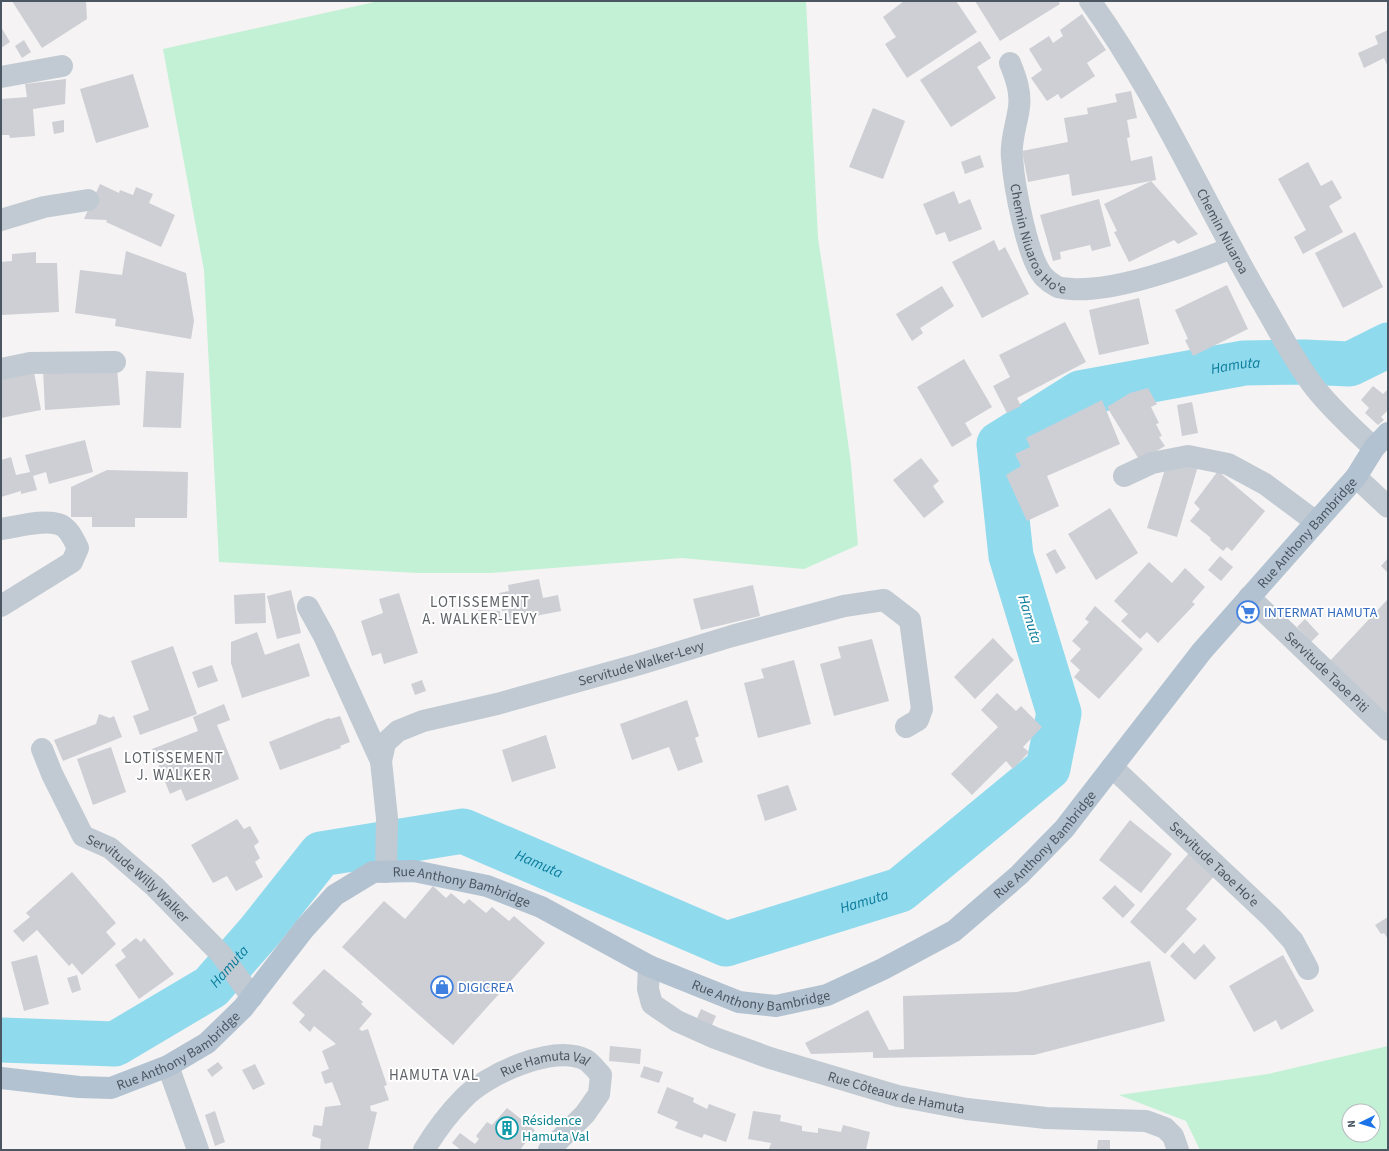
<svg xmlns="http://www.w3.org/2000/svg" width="1389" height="1151" font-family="'Source Sans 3',sans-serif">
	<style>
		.green { fill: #c3f1d5; fill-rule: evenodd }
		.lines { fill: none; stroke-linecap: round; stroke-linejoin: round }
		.river { stroke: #90daee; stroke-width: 45 }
		.building { fill: #cdcfd5 }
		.minor { stroke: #c1cad2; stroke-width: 22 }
		.major { stroke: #b3c2d1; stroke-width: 22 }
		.labels { text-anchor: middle; stroke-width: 4; stroke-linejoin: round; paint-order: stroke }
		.street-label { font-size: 14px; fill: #4a5661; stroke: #fff }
		.shop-label { font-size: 14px; fill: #366cbe; stroke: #fff; text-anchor: start }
		.culture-label { font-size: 14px; fill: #0d838f; stroke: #fff; text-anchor: start }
		.water-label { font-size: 15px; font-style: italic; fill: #0c7c9b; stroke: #fff }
		.neighbourhood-label { font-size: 15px; letter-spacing: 1px; fill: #5f6368; stroke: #fff }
	</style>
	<rect width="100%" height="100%" fill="#f5f3f3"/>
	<g class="green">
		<path d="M379,1H806L818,238L837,363L851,464L858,545L804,569L682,558L490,573H418L219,562L204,270L163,49Z"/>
		<path d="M1388,1046V1150H1200L1186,1121L1119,1095L1268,1074ZM1349,1111H1373V1135H1349Z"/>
	</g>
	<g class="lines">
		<path class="river" id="s1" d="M1,1040L115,1044L211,987L260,931L321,854L463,831L726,944L900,890L1048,768L1059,713L1011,556L999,444L1080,393L1244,363L1304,362L1350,364L1388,345"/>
	</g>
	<g class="building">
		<path d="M12,1H86L87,19L42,48Z"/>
		<path d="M904,1H956L977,32L907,78L885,44L896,37L883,17Z"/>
		<path d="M975,1H1058L1060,4L1000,41Z"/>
		<path d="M1082,14L1106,50L1087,63L1095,76L1061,99L1058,94L1047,101L1031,78L1042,70L1029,49L1049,36L1053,43L1063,36L1060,30Z"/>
		<path d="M1,27L10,42L1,48Z"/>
		<path d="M1388,30V67L1384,58L1364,68L1358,53L1378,44L1375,36Z"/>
		<path d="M24,40L31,52L22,58L15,46Z"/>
		<path d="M980,41L991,58L977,67L996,98L951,127L920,80Z"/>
		<path d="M133,74L149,127L96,143L80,89Z"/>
		<path d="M66,79L65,104L33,109L35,136L10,138L9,135H1V99L27,97L25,84Z"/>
		<path d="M1131,91L1137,118L1127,120L1130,137L1127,138L1131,161L1152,156L1156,180L1072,196L1069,174L1028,182L1022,151L1068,142L1064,118L1088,114L1087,108L1117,102L1115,94Z"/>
		<path d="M873,108L905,121L883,179L849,167Z"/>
		<path d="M64,120V132L54,134L52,122Z"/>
		<path d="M980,155L984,167L965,174L961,162Z"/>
		<path d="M1308,162L1321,186L1332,180L1342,198L1329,206L1343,232L1303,254L1294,237L1306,230L1278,179Z"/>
		<path d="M1151,181L1198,234L1178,244L1174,240L1129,262L1114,232L1117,231L1104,204Z"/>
		<path d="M100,184L119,193L120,190L133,195L136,187L153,194L149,203L175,215L161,247L106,222L107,220L84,219Z"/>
		<path d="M954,191L959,204L970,199L982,229L949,242L945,232L936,235L923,204Z"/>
		<path d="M1099,199L1111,246L1092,251L1090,245L1060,252L1061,259L1053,261L1040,215Z"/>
		<path d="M1355,232L1383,287L1343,308L1315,253Z"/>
		<path d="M994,240L999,251L1005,247L1029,294L982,318L952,262Z"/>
		<path d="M126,251L186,273L194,321L191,339L115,326L116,319L75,313L80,270L122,275Z"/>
		<path d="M36,252V263H57L59,312L1,315V262L12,261V254Z"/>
		<path d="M1227,285L1248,329L1193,356L1185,340L1188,339L1175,310Z"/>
		<path d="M942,286L954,306L920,328L923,333L912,341L896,314Z"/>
		<path d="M1139,298L1149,344L1099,355L1089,310Z"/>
		<path d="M1065,322L1086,362L1017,398L1021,406L1007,413L993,386L1010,377L999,355Z"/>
		<path d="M964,359L992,407L965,423L972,435L952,447L917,387Z"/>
		<path d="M117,367L120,405L45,410L43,370Z"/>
		<path d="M146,371L184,373L181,428L143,427Z"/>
		<path d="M34,372L41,410L1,418V378Z"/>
		<path d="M1373,386L1383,394L1388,389V410L1381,417L1384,420L1378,425L1365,413L1369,408L1361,400Z"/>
		<path d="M1148,388L1157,404L1151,407L1159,423L1156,424L1162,436L1159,437L1165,446L1140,461L1107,407L1130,393Z"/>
		<path d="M1102,400L1120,444L1047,476L1059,506L1027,521L1006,475L1021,466L1015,454L1030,447L1026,438Z"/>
		<path d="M1192,402L1198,433L1182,436L1177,405Z"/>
		<path d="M85,440L93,472L49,484L46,472L33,476L37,490L21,494V491L1,497V460L11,457L16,475L30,472L25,455Z"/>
		<path d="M921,458L939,481L933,486L944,502L924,518L893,480Z"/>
		<path d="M1198,466L1177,537L1147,528L1165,469Z"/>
		<path d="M107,470L188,472L187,518H135V527H92V517H71V487Z"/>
		<path d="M1218,471L1265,511L1232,551L1227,547L1223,551L1210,540L1211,538L1190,521L1200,509L1194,503Z"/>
		<path d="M1110,508L1138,553L1096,580L1068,534Z"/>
		<path d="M1055,549L1066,568L1056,574L1046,554Z"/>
		<path d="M1220,556L1233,567L1221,581L1208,570Z"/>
		<path d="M1388,558V573L1381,566Z"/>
		<path d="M1149,562L1172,583L1185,568L1205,587L1192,602L1195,604L1158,643L1147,632L1140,639L1121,621L1128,614L1114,601Z"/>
		<path d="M539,579L543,598L558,595L561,611L510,621L508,610L502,611L499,593L509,591L508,585Z"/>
		<path d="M753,585L760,616L701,630L693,599Z"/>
		<path d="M291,590L301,633L277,639L267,596Z"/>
		<path d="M265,593L266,623L235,624L234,595Z"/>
		<path d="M399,593L418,653L384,664L381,653L372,656L361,621L383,613L379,599Z"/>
		<path d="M1388,599V717L1328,663Z"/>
		<path d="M1095,606L1143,649L1099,699L1074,677L1080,670L1070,661L1081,649L1072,641L1089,622L1085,619Z"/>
		<path d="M478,610L500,611V622L478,621Z"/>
		<path d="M1305,619L1319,634L1311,642L1297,627Z"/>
		<path d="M257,632L265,655L299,643L310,676L242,698L231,663V642Z"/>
		<path d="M993,638L1014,660L975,699L954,677Z"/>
		<path d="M872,639L889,701L834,716L820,664L841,658L838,647Z"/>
		<path d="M173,646L197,714L140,735L133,716L149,710L131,661Z"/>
		<path d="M794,660L811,724L758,738L744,683L764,678L761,669Z"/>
		<path d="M212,665L218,681L198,688L192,672Z"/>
		<path d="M422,680L426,691L415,695L411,684Z"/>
		<path d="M997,693L1016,711L1021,706L1042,727L1023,747L1029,752L1013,769L1006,761L972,795L951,774L998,727L981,710Z"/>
		<path d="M687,700L699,736L695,738L703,762L678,771L669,747L632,760L620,724Z"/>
		<path d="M224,704L230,720L217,725L239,779L186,801L181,789L170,794L152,749L198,731L193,717Z"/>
		<path d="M99,714L110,718L114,716L122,737L63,761L54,740L96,724Z"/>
		<path d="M340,716L350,742L340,746L341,748L280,770L269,742L329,718L330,719Z"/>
		<path d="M546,735L556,768L512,782L502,750Z"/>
		<path d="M111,747L126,792L93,805L77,759Z"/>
		<path d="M788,785L797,810L765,821L757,795Z"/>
		<path d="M237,819L244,829L250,826L259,842L254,846L260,858L255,862L263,877L236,891L227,876L213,883L191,845Z"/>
		<path d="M1130,820L1172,854L1141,893L1099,860Z"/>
		<path d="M1189,853L1215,875L1186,909L1197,919L1165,954L1130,922Z"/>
		<path d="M72,872L116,923L106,932L116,944L82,975L72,963L69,966L37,930L23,942L13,931L30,917L26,913Z"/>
		<path d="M1115,885L1135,905L1123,918L1102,898Z"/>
		<path d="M433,886L446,898L451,893L464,904L469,899L486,913L492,907L509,921L514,916L545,943L453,1045L342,947L384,901L405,919Z"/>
		<path d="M1388,917V939L1384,933L1381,934L1375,925Z"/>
		<path d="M136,938L141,942L144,938L174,974L139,999L115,965L126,957L121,950Z"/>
		<path d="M1183,942L1194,954L1204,944L1216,958L1195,980L1170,956Z"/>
		<path d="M37,955L49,1004L24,1011L11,962Z"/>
		<path d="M1283,955L1314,1011L1281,1030L1276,1020L1254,1032L1229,986Z"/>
		<path d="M1150,961L1165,1021L1034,1055L873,1058V1052L811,1054L805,1043L868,1010L889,1050L904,1049L903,996L1017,992Z"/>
		<path d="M324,969L363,1002L361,1004L372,1014L359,1029L362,1031L368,1029L387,1085L384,1086L389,1100L370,1106L371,1111L377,1112L368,1150H320L321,1139L312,1136L314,1125L322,1126L325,1107L341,1105L332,1082L325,1084L321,1072L329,1069L322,1051L336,1044L314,1026L310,1032L299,1022L305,1015L292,1003Z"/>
		<path d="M77,975L81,990L72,993L67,978Z"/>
		<path d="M701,1009L716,1016L712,1025L697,1018Z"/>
		<path d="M610,1046L641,1049L640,1064L609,1061Z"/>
		<path d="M218,1062L223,1068L212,1077L207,1070Z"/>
		<path d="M255,1064L265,1084L253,1090L242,1070Z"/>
		<path d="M644,1066L663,1072L659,1083L640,1077Z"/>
		<path d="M667,1087L694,1098L693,1102L707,1109L709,1104L736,1114L726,1142L704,1134L702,1138L675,1128L678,1122L657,1113Z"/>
		<path d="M507,1108L535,1130L520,1150H461L452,1143L460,1133L475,1144L479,1139L476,1136L487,1122L492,1125Z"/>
		<path d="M215,1111L225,1142L215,1146L205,1115Z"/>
		<path d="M753,1111L781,1115L780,1121L802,1126V1131L818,1133V1128L841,1132L843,1125L870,1132L866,1150L769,1149L771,1143L748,1139Z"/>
		<path d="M1098,1140H1110V1150H1097Z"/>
	</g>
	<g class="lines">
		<g class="minor">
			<path id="s2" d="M1090,1C1158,95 1203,201 1261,300C1278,329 1294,361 1315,388C1333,410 1353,429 1374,448"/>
			<path id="s3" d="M1010,63C1016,78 1021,92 1019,107C1017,124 1010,141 1012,158C1014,184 1027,259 1044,277C1047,280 1052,284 1056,286C1060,289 1066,288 1071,289C1117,292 1187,266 1231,248"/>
			<path d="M1,77L62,66"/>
			<path d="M1,220L44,207L88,200"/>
			<path d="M1,369L30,363L115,362"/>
			<path d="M1124,476L1152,463L1188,456L1228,464L1265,484L1316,522"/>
			<path d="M1356,477L1388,507"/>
			<path d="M1,529C17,527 43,519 58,524C68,526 74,540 78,548L72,562L1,606"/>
			<path id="s4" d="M1249,597L1388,730"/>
			<path d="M308,607L324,636L381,761"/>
			<path id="s5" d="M42,749L52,774L83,836L110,848L154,886L221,954L252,997"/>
			<path id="s6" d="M1112,767L1272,918L1293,941L1308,969"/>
			<path id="s7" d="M386,872L387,818L381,761L385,743L398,731L423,721L497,704L640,664L732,636L844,606L884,600L910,620L922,709L918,720L906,727"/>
			<path id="s8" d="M649,966L648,989L652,1004L677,1021L715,1038L770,1058L898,1096L967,1109L1046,1118L1146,1121L1165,1128L1173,1136L1178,1150"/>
			<path d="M168,1066L198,1150"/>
			<path id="s9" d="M424,1150C435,1132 448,1114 463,1099C485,1075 554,1043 586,1060C591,1063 596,1070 601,1075L599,1094L585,1114L549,1150"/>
		</g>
		<path class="major" id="s10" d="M1,1078L79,1087L111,1088L168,1066L207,1043L243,1008L304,929L335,895L373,872L414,871L487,886L541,907L649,966L739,1002L776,1006L827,995L883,969L954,931L1019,875L1064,829L1202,651L1356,477L1374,448L1388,433"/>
	</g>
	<defs>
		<g id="supermarket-ring" transform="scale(1.15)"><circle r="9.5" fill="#fff" stroke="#3f7fe0" stroke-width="1.5"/><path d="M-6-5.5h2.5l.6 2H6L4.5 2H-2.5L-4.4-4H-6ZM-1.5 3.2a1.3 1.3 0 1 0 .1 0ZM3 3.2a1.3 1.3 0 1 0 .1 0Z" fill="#3f7fe0"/></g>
		<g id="shop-ring" transform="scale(1.15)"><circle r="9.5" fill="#fff" stroke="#3f7fe0" stroke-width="1.5"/><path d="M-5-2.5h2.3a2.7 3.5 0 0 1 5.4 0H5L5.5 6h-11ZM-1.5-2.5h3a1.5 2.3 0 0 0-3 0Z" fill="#3f7fe0"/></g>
		<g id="building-ring" transform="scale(1.15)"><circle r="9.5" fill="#fff" stroke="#0f9aa8" stroke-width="1.5"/><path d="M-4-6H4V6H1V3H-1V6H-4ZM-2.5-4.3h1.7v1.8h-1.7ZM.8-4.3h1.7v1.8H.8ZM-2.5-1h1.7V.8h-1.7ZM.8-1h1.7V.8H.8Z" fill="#0f9aa8"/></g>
	</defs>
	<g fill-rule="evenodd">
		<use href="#supermarket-ring" x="1248" y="612"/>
		<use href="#shop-ring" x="442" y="987"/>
		<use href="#building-ring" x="507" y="1128"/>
	</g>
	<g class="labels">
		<g class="street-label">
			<text dy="5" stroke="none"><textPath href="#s2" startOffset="266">Chemin Niuaroa</textPath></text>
			<text dy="5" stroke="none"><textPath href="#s3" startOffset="185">Chemin Niuaroa Ho'e</textPath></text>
			<text dy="5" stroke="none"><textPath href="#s10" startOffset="1616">Rue Anthony Bambridge</textPath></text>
			<text dy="5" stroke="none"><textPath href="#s7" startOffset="400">Servitude Walker-Levy</textPath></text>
			<text dy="5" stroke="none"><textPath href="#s4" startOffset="108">Servitude Taoe Piti</textPath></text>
			<text dy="5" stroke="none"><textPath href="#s10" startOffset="1208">Rue Anthony Bambridge</textPath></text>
			<text dy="5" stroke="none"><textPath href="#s6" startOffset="141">Servitude Taoe Ho'e</textPath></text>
			<text dy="5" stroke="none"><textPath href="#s5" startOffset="166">Servitude Willy Walker</textPath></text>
			<text dy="5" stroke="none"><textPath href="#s10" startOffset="548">Rue Anthony Bambridge</textPath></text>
			<text dy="5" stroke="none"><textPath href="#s10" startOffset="872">Rue Anthony Bambridge</textPath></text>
			<text dy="5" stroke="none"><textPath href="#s10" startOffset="188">Rue Anthony Bambridge</textPath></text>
			<text dy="5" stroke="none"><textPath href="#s9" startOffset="157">Rue Hamuta Val</textPath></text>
			<text dy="5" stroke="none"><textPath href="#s8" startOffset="300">Rue Côteaux de Hamuta</textPath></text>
		</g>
		<g class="shop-label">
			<text x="1264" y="617">INTERMAT HAMUTA</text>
			<text x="458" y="992">DIGICREA</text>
		</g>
		<g class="culture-label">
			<text x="522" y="1125">Résidence<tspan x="522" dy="16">Hamuta Val</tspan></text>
		</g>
		<g class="water-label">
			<text dy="5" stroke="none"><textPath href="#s1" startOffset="1789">Hamuta</textPath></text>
			<text transform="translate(1030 619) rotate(73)" y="5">Hamuta</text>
			<text dy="5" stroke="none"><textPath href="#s1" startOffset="625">Hamuta</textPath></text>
			<text dy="5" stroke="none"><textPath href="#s1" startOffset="973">Hamuta</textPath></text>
			<text dy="5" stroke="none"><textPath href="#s1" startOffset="253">Hamuta</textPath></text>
		</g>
		<g class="neighbourhood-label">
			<text x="480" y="607">LOTISSEMENT<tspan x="480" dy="17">A. WALKER-LEVY</tspan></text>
			<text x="174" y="763">LOTISSEMENT<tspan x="174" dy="17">J. WALKER</tspan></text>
			<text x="434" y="1080">HAMUTA VAL</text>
		</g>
	</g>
	<rect width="1389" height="1151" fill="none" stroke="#4a5661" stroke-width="4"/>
	<g transform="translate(1361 1123) rotate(265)"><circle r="19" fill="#ffffff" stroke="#b7bbc0"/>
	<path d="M0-3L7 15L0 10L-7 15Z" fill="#1a73e8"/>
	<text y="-6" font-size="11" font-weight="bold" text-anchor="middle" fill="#4a5661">N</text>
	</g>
</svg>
